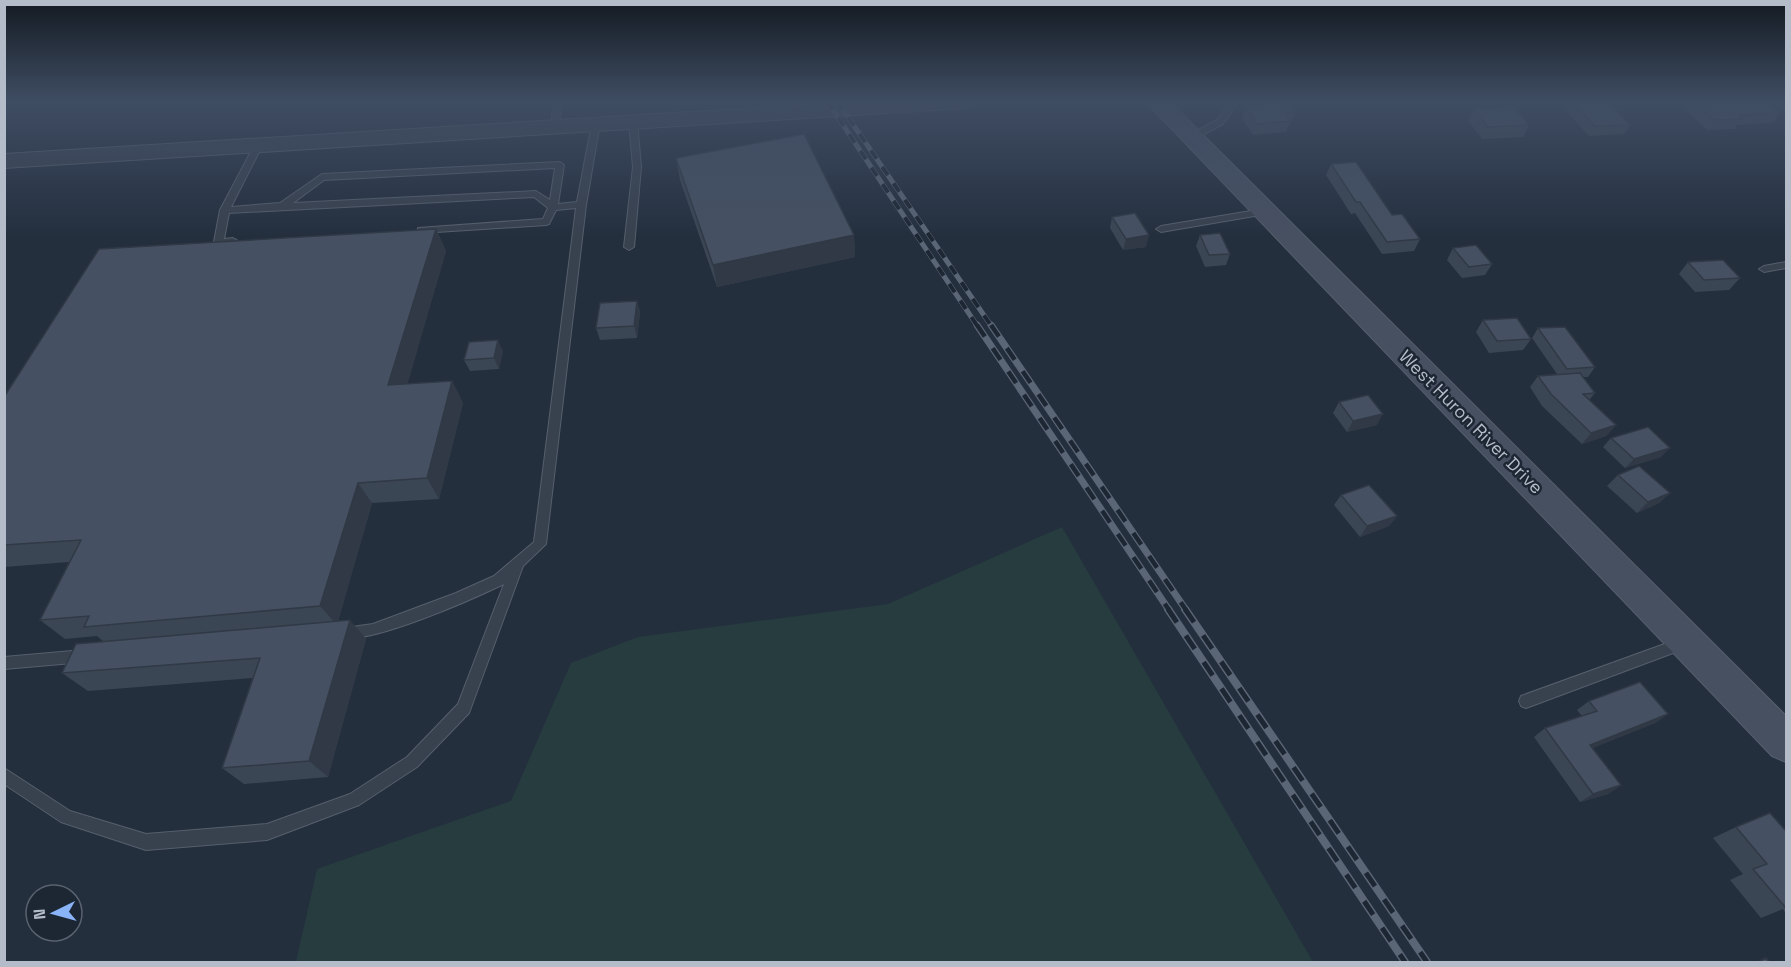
<svg xmlns="http://www.w3.org/2000/svg" width="1791" height="967" font-family="'Space Grotesk',sans-serif">
	<style>
		.green { fill: #263c3f }
		.lines { fill: none; stroke-linecap: round; stroke-linejoin: round }
		.service-casing { stroke: #565f6c; stroke-width: 2 }
		.minor-casing { stroke: #565f6c; stroke-width: 2 }
		.tertiary-casing { stroke: #565f6c; stroke-width: 2 }
		.secondary-casing { stroke: #565f6c; stroke-width: 2 }
		.service { fill: #38414e; fill-rule: evenodd }
		.minor { fill: #38414e; fill-rule: evenodd }
		.tertiary { fill: #38414e; fill-rule: evenodd }
		.secondary { fill: #465061; fill-rule: evenodd }
		.rail-far2-casing { stroke: #5a6575; stroke-width: 5 }
		.rail-far1-casing { stroke: #5a6575; stroke-width: 7 }
		.rail-casing { stroke: #5a6575; stroke-width: 8 }
		.rail-far2 { stroke: #1d2633; stroke-width: 4; stroke-dasharray: 10; stroke-linecap: butt }
		.rail-far1 { stroke: #1d2633; stroke-width: 4.5; stroke-dasharray: 14; stroke-linecap: butt }
		.rail { stroke: #1d2633; stroke-width: 5; stroke-dasharray: 16; stroke-linecap: butt }
		.wall { fill: #3b4654 }
		.shaded-wall { fill: #303945 }
		.building { fill: #455162; stroke: #303945; stroke-width: 1.5 }
		.labels { text-anchor: middle; stroke-width: 5; stroke-linejoin: round; paint-order: stroke }
		.street-label { font-size: 18px; fill: #b4bcc9; stroke: #1d2633 }
	</style>
	<rect width="100%" height="100%" fill="#242f3e"/>
	<path class="green" d="M1062,527L1313,962H296L317,869L511,801L571,663L638,637L888,604Z"/>
	<g class="lines">
		<g class="service-casing">
			<g id="service">
				<path d="M554,101H562L559,126L555,129L551,126Z"/>
				<path d="M1231,101H1239L1223,124L1195,139H1189V135L1217,120Z"/>
				<path d="M633,118L637,121L641,167L634,247L629,250L624,247L633,167L629,121Z"/>
				<path d="M596,120L600,123L586,205L546,544L523,566L469,713L417,767L359,805L267,840L146,850L61,822L4,784V768L70,811L146,834L267,824L350,794L407,757L458,704L504,584C475,598 366,647 338,637L336,633L338,629L373,624L456,593L494,576L534,542L576,208L556,210L549,224L546,225L421,233L418,232V228L543,219L548,208L534,197L229,213L224,239L233,238L238,241C233,246 219,247 214,242L220,210L255,144L259,141L263,144L231,207L280,203L322,174L560,162L564,165L558,204L577,202L592,123ZM555,168L550,200L536,191L293,203L324,180Z"/>
				<path d="M1263,209L1268,212L1266,214L1161,232L1156,229L1161,226Z"/>
				<path d="M1786,262V268L1764,272L1759,269L1764,266Z"/>
				<path d="M1684,637L1689,639L1691,643L1689,647L1526,708L1521,706L1519,701L1521,696Z"/>
				<path d="M84,650L89,652L91,656L89,660L84,662L4,669V657Z"/>
			</g>
		</g>
		<g class="minor-casing">
			<path id="minor" d="M1774,101H1786V109L1780,108Z"/>
		</g>
		<g class="tertiary-casing">
			<path id="tertiary" d="M868,101H978L975,106L967,108L4,168V154Z"/>
		</g>
		<g class="secondary-casing">
			<path id="secondary" d="M1145,101H1169L1786,716V762L1772,756Z"/>
		</g>
		<use href="#service" class="service"/>
		<use href="#minor" class="minor"/>
		<use href="#tertiary" class="tertiary"/>
		<use href="#secondary" class="secondary"/>
		<g class="rail-far2-casing">
			<g id="rail-far2">
				<path d="M827,101L978,327"/>
				<path d="M837,101L992,327"/>
			</g>
		</g>
		<g class="rail-far1-casing">
			<g id="rail-far1">
				<path d="M977,325L1169,610"/>
				<path d="M991,325L1186,610"/>
			</g>
		</g>
		<g class="rail-casing">
			<g id="rail">
				<path d="M1168,609L1405,962"/>
				<path d="M1185,609L1427,962"/>
			</g>
		</g>
		<use href="#rail-far2" class="rail-far2"/>
		<use href="#rail-far1" class="rail-far1"/>
		<use href="#rail" class="rail"/>
	</g>
	<g class="wall">
		<path d="M1254,101H1288L1295,112L1291,123H1290L1286,132L1253,135L1242,118L1245,106H1253Z"/>
		<path d="M1557,101H1607L1630,125L1624,134L1589,136Z"/>
		<path d="M1676,101H1765L1780,113L1772,123L1737,125L1735,129L1707,130Z"/>
		<path d="M1473,109L1529,125L1523,137L1482,139L1468,121Z"/>
		<path d="M676,158L854,235L855,257L717,287L680,180Z"/>
		<path d="M1331,164L1420,239L1414,251L1382,254L1355,213L1351,214L1326,175Z"/>
		<path d="M1112,217L1146,247L1123,250L1110,228Z"/>
		<path d="M436,229L446,251L407,384L452,381L463,403L439,499L372,503L338,621L366,639L328,777L244,784L222,768L253,678L88,691L62,673L104,642L97,636L65,639L40,620L69,562L4,567V397Z"/>
		<path d="M1200,235L1230,254L1226,265L1205,267L1196,246Z"/>
		<path d="M1453,248L1492,264L1485,275L1462,278L1447,260Z"/>
		<path d="M1688,262L1740,278L1729,290L1695,292L1679,274Z"/>
		<path d="M637,301L640,312L637,338L600,340L596,328Z"/>
		<path d="M1483,320L1531,339L1523,350L1489,353L1476,332Z"/>
		<path d="M1538,328L1595,367L1588,377H1583L1595,393L1589,400L1616,425L1606,436L1582,444L1542,406L1530,387L1538,376L1557,374L1532,338Z"/>
		<path d="M503,351L499,369L470,371L464,360Z"/>
		<path d="M1339,402L1377,425L1347,432L1333,413Z"/>
		<path d="M1611,438L1661,457L1625,468L1603,447Z"/>
		<path d="M1618,475L1670,493L1659,503L1637,513L1607,486Z"/>
		<path d="M1341,495L1397,516L1389,526L1360,537L1334,505Z"/>
		<path d="M1589,701L1668,714L1655,723L1592,748L1621,785L1608,794L1580,802L1534,737L1545,728L1582,716L1577,710Z"/>
		<path d="M1736,827L1786,831V914L1783,909L1761,918L1730,880L1743,874L1713,838Z"/>
	</g>
	<g class="shaded-wall">
		<path d="M436,229L446,251L401,407L388,385Z"/>
		<path d="M854,235L855,257L717,287L713,265Z"/>
		<path d="M1149,235L1146,247L1123,250L1126,239Z"/>
		<path d="M637,301L640,312L637,338L634,326Z"/>
		<path d="M498,340L503,351L499,369L494,358Z"/>
		<path d="M452,381L463,403L439,499L427,478Z"/>
		<path d="M1383,414L1377,425L1347,432L1353,421Z"/>
		<path d="M1616,425L1606,436L1582,444L1591,433Z"/>
		<path d="M1670,448L1661,457L1625,468L1634,459Z"/>
		<path d="M358,483L372,503L337,625L320,606Z"/>
		<path d="M1670,493L1659,503L1637,513L1648,502Z"/>
		<path d="M1397,516L1389,526L1360,537L1367,526Z"/>
		<path d="M350,620L366,639L328,777L309,761Z"/>
		<path d="M1668,714L1655,723L1578,754L1590,745Z"/>
		<path d="M1621,785L1608,794L1580,802L1593,794Z"/>
	</g>
	<g class="building">
		<path d="M1258,101H1288L1295,112H1284L1290,121L1257,124L1245,106L1261,105Z"/>
		<path d="M1571,101H1607L1630,125L1595,126Z"/>
		<path d="M1694,101H1765L1780,113L1739,115L1742,119L1715,120Z"/>
		<path d="M1514,107L1529,125L1488,127L1473,109Z"/>
		<path d="M804,134L854,235L713,265L676,158Z"/>
		<path d="M1356,162L1392,215L1402,214L1420,239L1387,242L1360,202H1356L1331,164Z"/>
		<path d="M1135,213L1149,235L1126,239L1112,217Z"/>
		<path d="M436,229L388,385L452,381L427,478L358,483L320,606L84,627L89,616L40,620L81,540L4,545V397L99,249Z"/>
		<path d="M1220,233L1230,254L1209,255L1200,235Z"/>
		<path d="M1476,245L1492,264L1469,267L1453,248Z"/>
		<path d="M1723,260L1740,278L1704,280L1688,262Z"/>
		<path d="M637,301L634,326L596,328L600,303Z"/>
		<path d="M1517,318L1531,339L1497,341L1483,320Z"/>
		<path d="M1565,327L1595,367L1567,369L1538,328Z"/>
		<path d="M498,340L494,358L464,360L469,342Z"/>
		<path d="M1580,373L1595,393L1583,394L1616,425L1591,433L1551,394L1538,376Z"/>
		<path d="M1368,395L1383,414L1353,421L1339,402Z"/>
		<path d="M1648,427L1670,448L1634,459L1611,438Z"/>
		<path d="M1639,466L1670,493L1648,502L1618,475Z"/>
		<path d="M1369,485L1397,516L1367,526L1341,495Z"/>
		<path d="M350,620L309,761L222,768L260,658L62,673L76,644Z"/>
		<path d="M1640,682L1668,714L1590,745L1621,785L1593,794L1545,728L1597,711L1589,701Z"/>
		<path d="M1770,813L1786,831V908L1753,869L1767,864L1736,827Z"/>
		<path d="M1766,958L1770,963H1756Z"/>
	</g>
	<linearGradient id="sky" x2="0" y2="1"><stop stop-color="#141a22"/><stop offset="0.43" stop-color="#3f4d63"/><stop offset="1" stop-color="#3f4d63" stop-opacity="0"/></linearGradient>
	<rect width="1791" height="236" fill="url(#sky)"/>
	<g class="labels">
		<g class="street-label">
			<text transform="translate(1471 422) rotate(45)" y="6">West Huron River Drive</text>
		</g>
	</g>
	<rect width="1791" height="967" fill="none" stroke="#b4bcc9" stroke-width="12"/>
	<g transform="translate(54 913) rotate(265)"><circle r="28" fill="#1d2633" stroke="#59626f" stroke-width="1.5"/>
	<path d="M0-4.5L10 22L0 15L-10 22Z" fill="#8ab4f8"/>
	<text y="-9" font-size="16" font-weight="bold" text-anchor="middle" fill="#b4bcc9">N</text>
	</g>
</svg>
